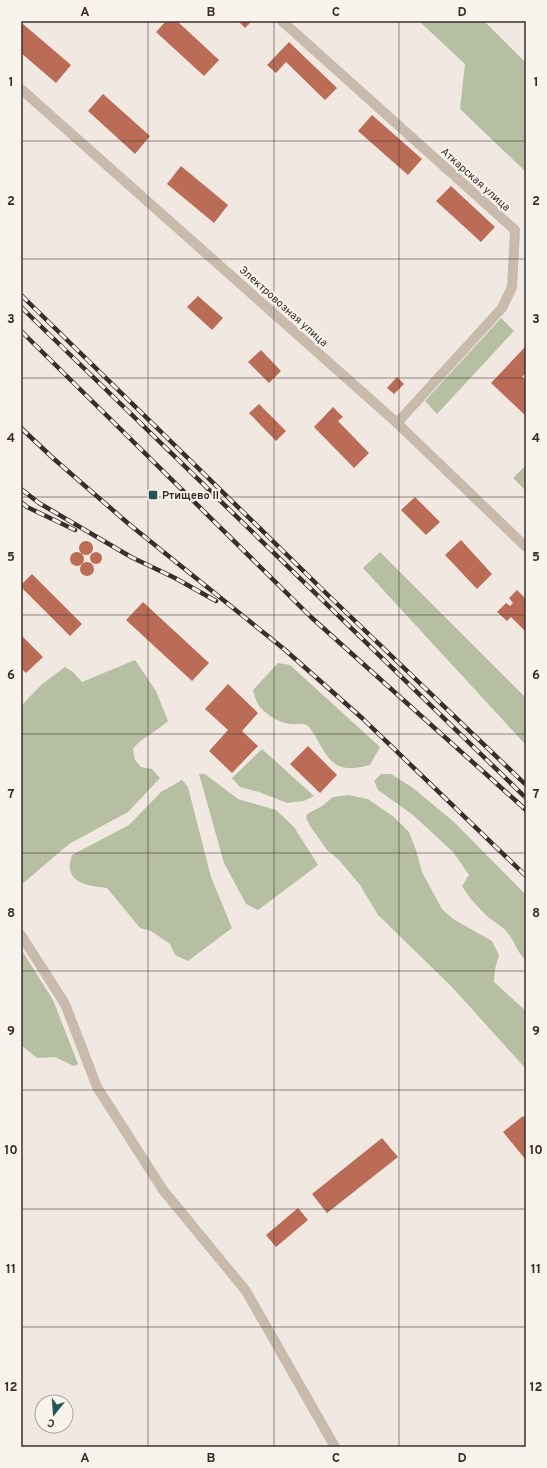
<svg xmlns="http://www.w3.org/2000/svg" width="547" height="1468" font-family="Overpass,sans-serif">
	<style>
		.green { fill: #b6bfa2 }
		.building { fill: #bb6c56 }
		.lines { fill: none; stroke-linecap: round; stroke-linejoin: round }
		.minor { stroke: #c9baae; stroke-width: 10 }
		.tertiary { stroke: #c9baae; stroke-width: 10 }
		.rail-casing { stroke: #382f2c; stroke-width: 4.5 }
		.rail { stroke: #f9f3ed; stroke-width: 3; stroke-dasharray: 9; stroke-linecap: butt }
		.grid { fill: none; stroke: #382f2c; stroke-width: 1; stroke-opacity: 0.55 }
		.poi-dot { fill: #255456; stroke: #f9f3ed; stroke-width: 1.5 }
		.labels { text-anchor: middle; stroke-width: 4; stroke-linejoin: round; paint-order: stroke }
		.street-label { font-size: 11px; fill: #382f2c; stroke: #f9f3ed }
		.poi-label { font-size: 11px; font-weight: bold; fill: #382f2c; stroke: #f9f3ed; text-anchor: start }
		.neatline { fill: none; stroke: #382f2c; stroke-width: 1.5 }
		.grid-label { font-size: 13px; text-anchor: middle; font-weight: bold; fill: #382f2c }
	</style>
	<rect width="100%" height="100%" fill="#f1e9e1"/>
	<g class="green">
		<path d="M419,21H484L526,63V172L460,109L465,64Z"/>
		<path d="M501,318L514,331L437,414L425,401Z"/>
		<path d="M526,465V491L513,478Z"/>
		<path d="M380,552L526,698V745L363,568Z"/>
		<path d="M135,660L156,691L168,721C158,730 139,740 133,749L135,760L141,767L152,769L160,778L128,812L69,844L21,885V706L41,685L65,667L73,672L82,682Z"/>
		<path d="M278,663L290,665L380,747L370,765C347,771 334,770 322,748C319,743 317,739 314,734C312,732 310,727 307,725C301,722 297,725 292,724C281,724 264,714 258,704C256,700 254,695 253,690Z"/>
		<path d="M262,749L314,796L304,801L287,803L259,792L240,787L232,778Z"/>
		<path d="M199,774H205L238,799L276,810L294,827L318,865L258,910L246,904L224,863Z"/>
		<path d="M381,774H391L413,788L454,822L526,895V960C517,953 515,941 507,932C502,926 494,922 488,917C478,907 469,898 462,886L469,875L453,852L413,815L378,790L374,781Z"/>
		<path d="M182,780L188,787L211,877L232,928L188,961L175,955L170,944L151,931L140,928L107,888C95,886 74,886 70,870C69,866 71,859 72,855L129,825L161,792Z"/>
		<path d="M348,795L368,799L394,817L409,832L416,850L422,872L442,909L453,919L492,941L499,955L495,969L494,982L526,1011V1069L452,987L378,915L360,885L339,860L327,850L310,826L306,818L307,814L322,806L333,797Z"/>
		<path d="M21,949L53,1000L78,1064L74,1066L55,1057L37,1058L21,1045Z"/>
	</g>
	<g class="building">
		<path d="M166,21H177L219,60L204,76L156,32Z"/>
		<path d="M238,21H252L245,28Z"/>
		<path d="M23,24L71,65L56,83L21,53V26Z"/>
		<path d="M289,42L337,88L325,100L286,62L276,73L267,65Z"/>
		<path d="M103,94L150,136L135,154L88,111Z"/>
		<path d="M372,115L422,159L408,175L358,131Z"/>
		<path d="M181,166L228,205L214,223L167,184Z"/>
		<path d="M451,186L495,227L481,242L436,201Z"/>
		<path d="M198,296L223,318L212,330L187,307Z"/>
		<path d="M526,346V373L522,377L526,380V416L491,383Z"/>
		<path d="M261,350L281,371L269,383L248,362Z"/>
		<path d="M397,377L404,384L394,394L387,388Z"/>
		<path d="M259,404L286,431L276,441L249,413Z"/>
		<path d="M333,407L343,417L338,421L369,453L354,468L314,427Z"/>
		<path d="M415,497L440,522L426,535L401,510Z"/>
		<path d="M461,540L492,574L477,589L445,555Z"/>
		<circle cx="86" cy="548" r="7"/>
		<circle cx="96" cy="558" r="6"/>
		<circle cx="77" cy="559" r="7"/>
		<circle cx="87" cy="569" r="7"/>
		<path d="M32,574L82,624L70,636L21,587V585Z"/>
		<path d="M517,590L526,599L525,605L526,606V632L511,617L507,621L497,612L506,603L510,606L513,603L509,598Z"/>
		<path d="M143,602L209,663L192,681L126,620Z"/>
		<path d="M21,635L43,657L26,673L21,668Z"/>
		<path d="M228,684L258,713L242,731L258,746L232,773L209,751L228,730L205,709Z"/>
		<path d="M308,746L337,775L320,793L290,764Z"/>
		<path d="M523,1116L526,1120V1160L503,1132Z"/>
		<path d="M382,1138L398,1157L327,1213L312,1194Z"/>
		<path d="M298,1208L308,1220L276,1247L266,1235Z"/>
	</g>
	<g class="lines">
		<g class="minor">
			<path d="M282,21L515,230L512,287L502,308L397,423"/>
			<path d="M21,935L65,1004L97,1087L163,1190L246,1291L335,1447"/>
		</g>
		<path class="tertiary" d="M21,89L397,423L526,547"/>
		<g class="rail-casing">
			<g id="rail">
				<path d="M21,295L330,597L526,785"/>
				<path d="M21,307L526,798"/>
				<path d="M21,331L312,618L526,810"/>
				<path d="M21,428L54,459L130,525L284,649L362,718L526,876"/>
				<path d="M21,489L39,503L131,557L175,578L216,601"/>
				<path d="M21,502L27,507L75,530"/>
			</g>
		</g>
		<use href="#rail" class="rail"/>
	</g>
	<path class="grid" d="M148,21V1447M274,21V1447M399,21V1447M21,141H526M21,259H526M21,378H526M21,497H526M21,615H526M21,734H526M21,853H526M21,971H526M21,1090H526M21,1209H526M21,1327H526"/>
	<rect class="poi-dot" x="148" y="490" width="10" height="10" rx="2"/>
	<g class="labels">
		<g class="street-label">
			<text transform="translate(476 179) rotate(42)" y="4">Аткарская улица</text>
			<text transform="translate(284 306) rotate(42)" y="4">Электровозная улица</text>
		</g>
		<g class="poi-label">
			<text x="162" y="499">Ртищево II</text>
		</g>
	</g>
	<rect width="547" height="1468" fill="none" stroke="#f9f3ed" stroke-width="44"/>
	<g transform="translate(54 1414) rotate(197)"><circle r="19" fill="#f9f3ed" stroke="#aca5a0"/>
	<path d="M0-3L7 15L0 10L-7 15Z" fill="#255456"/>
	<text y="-6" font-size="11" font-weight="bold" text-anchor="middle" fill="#382f2c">С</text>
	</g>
	<rect x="22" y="22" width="503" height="1424" class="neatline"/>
	<g class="grid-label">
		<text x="85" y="16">A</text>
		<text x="211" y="16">B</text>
		<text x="336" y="16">C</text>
		<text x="462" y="16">D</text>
		<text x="11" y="86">1</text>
		<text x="536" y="86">1</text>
		<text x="11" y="205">2</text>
		<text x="536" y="205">2</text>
		<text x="11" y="323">3</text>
		<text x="536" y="323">3</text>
		<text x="11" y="442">4</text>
		<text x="536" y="442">4</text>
		<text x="11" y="561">5</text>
		<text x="536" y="561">5</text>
		<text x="11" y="679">6</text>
		<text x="536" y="679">6</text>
		<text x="11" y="798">7</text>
		<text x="536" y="798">7</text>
		<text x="11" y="917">8</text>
		<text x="536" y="917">8</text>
		<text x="11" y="1035">9</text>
		<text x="536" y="1035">9</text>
		<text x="11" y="1154">10</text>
		<text x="536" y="1154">10</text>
		<text x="11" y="1273">11</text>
		<text x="536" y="1273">11</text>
		<text x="11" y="1391">12</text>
		<text x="536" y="1391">12</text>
		<text x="85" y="1462">A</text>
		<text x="211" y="1462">B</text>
		<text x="336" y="1462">C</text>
		<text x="462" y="1462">D</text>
	</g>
</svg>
